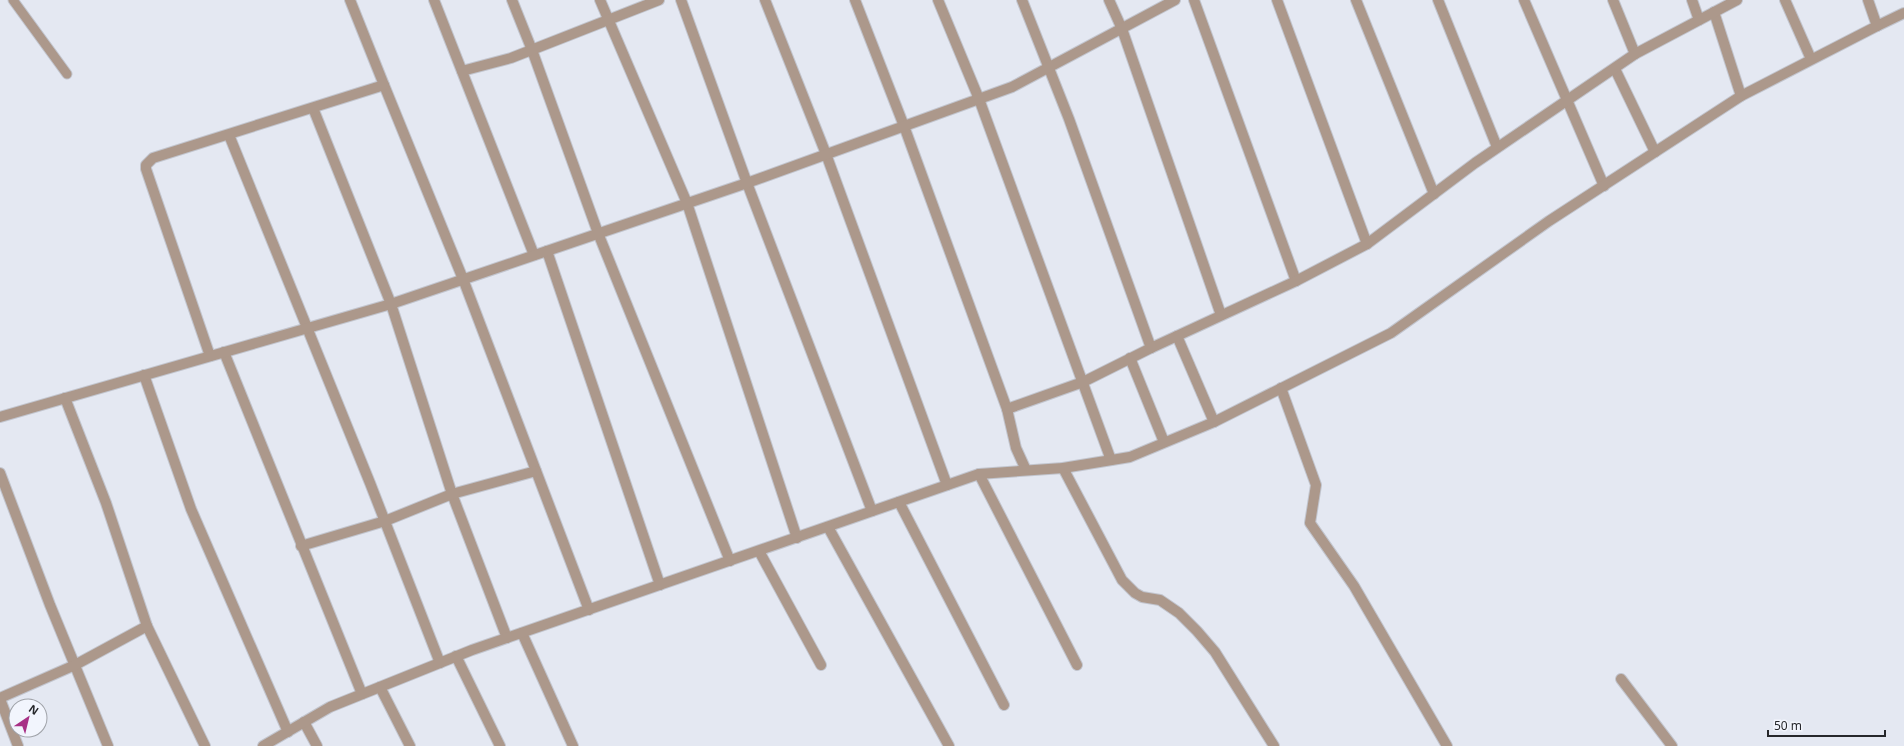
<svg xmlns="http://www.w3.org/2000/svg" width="1904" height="746" font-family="'Noto Sans',sans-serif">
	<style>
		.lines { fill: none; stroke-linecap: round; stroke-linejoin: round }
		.lane-casing { stroke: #c2c5ce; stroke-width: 11 }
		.street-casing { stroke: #c2c5ce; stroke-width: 12 }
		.lane { stroke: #ac988b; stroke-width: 9 }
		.street { stroke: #ac988b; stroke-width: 10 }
	</style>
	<rect width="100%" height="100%" fill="#e4e8f2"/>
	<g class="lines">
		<g class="lane-casing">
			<path id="lane" d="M13,0L67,74"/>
		</g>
		<g class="street-casing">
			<g id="street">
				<path d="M434,0L534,255"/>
				<path d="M512,0L532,50L598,233L730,561"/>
				<path d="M600,0L687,203L797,538"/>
				<path d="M681,0L747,183L872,511"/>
				<path d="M765,0L826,154L947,485"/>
				<path d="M855,0L904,126L1007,409L1016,448L1026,470"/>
				<path d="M938,0L979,99L1111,460"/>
				<path d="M1022,0L1069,119L1151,348"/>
				<path d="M1109,0L1122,29L1221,315"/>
				<path d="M1194,0L1296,281"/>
				<path d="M1277,0L1367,244"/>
				<path d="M1356,0L1434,194"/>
				<path d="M1438,0L1497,147"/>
				<path d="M1524,0L1604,186"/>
				<path d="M1613,0L1635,54"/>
				<path d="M1692,0L1699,20"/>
				<path d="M1785,0L1811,59"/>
				<path d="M1714,12L1741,96"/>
				<path d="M1877,26L1904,13"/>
				<path d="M1615,69L1655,152"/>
				<path d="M462,71L511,58L659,0"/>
				<path d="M384,85L463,279L589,610"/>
				<path d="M313,108L391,304L452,494L507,638"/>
				<path d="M229,135L370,483L440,663"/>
				<path d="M547,251L660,585"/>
				<path d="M1177,336L1214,422"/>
				<path d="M224,352L362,694"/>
				<path d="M210,356L146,169V165L153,158L384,85L350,0"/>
				<path d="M1130,358L1164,442"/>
				<path d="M144,375L191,509L288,732"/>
				<path d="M1281,388L1316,485L1310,523L1354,586L1447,746"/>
				<path d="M65,398L106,503L147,626L205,746"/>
				<path d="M1007,409L1083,382L1151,348L1296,281L1367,244L1475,163L1635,54L1737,0"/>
				<path d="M0,417L391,304L747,183L1012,87L1175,0"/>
				<path d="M1063,468L1122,580L1135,593L1142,597L1160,600L1179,613L1197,631L1215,652L1274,746"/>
				<path d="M0,473L50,605L108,746"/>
				<path d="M979,474L1077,665"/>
				<path d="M899,502L1004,705"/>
				<path d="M828,527L949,746"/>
				<path d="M301,546L385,521L452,494L536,471"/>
				<path d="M759,551L821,665"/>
				<path d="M522,633L573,746"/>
				<path d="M456,656L500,746"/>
				<path d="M1621,679L1672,746"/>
				<path d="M380,687L410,746"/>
				<path d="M0,698L75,665L147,626"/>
				<path d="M0,699L18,746"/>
				<path d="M304,722L317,746"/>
				<path d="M263,746L330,707L472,650L979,474L1063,468L1130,457L1214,422L1391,333L1549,221L1741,96L1877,26L1868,0"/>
			</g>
		</g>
		<use href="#lane" class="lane"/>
		<use href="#street" class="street"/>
	</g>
	<g transform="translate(28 718) rotate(35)"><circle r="19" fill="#f2f5fd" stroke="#a0a3a9"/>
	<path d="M0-3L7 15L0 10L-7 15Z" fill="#a83086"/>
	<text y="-6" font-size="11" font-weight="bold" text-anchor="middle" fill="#26272b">N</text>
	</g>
	<path d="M1768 730v6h117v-6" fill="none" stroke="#26272b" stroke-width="2"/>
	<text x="1774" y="730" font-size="12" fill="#26272b" stroke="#f2f5fd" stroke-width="3" paint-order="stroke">50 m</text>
</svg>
